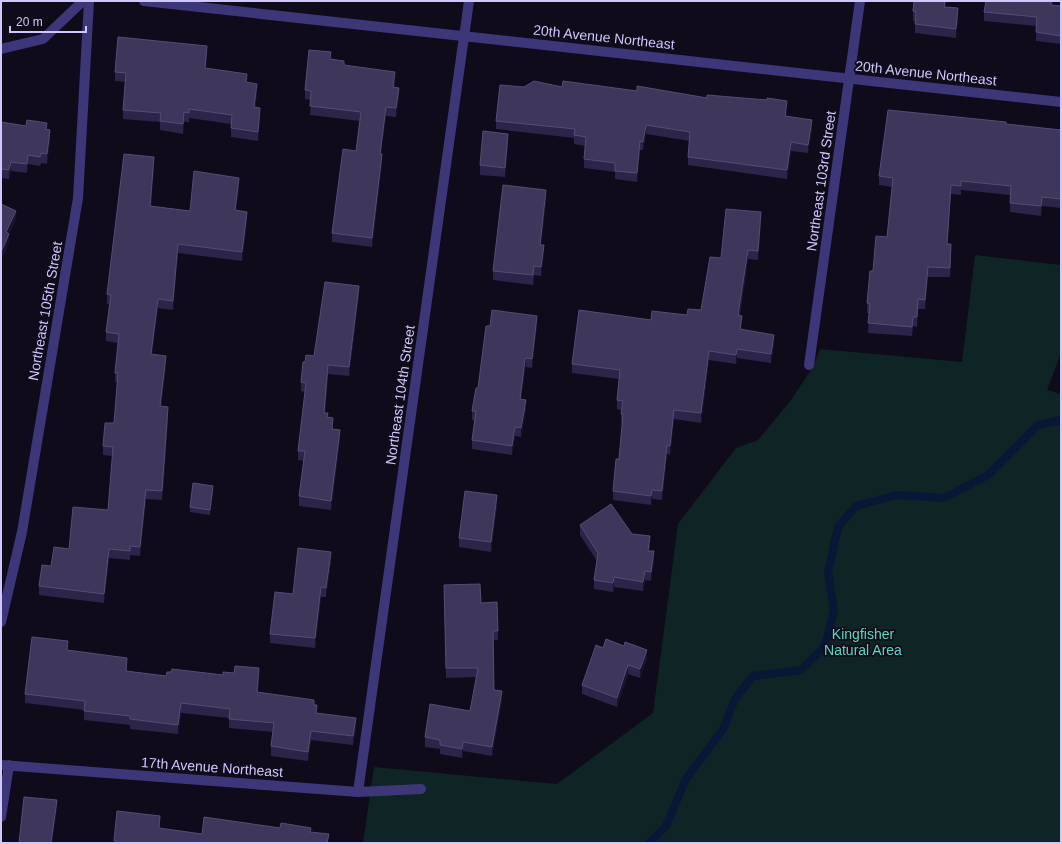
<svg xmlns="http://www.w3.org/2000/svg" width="1062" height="844" font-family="Arial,sans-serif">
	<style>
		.green { fill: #0f2425 }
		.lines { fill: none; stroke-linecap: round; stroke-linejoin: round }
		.stream { stroke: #091736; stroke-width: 8 }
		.street { stroke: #3d3779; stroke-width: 10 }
		.wall { fill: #2d2449 }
		.shaded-wall { fill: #1a132e }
		.building { fill: #3f365c; stroke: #564c75 }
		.labels { text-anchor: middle; stroke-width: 3.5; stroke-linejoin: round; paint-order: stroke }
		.street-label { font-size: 14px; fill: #d0c7fd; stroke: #0f0b1b }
		.park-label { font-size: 14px; fill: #56dac0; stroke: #0f0b1b }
	</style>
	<rect width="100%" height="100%" fill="#0f0b1b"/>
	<path class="green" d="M975,255L1061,265V353L1047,390L1061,394V843H363L374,767L557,784L653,713L678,524L736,448L758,440L791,400L813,367L820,349L962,362Z"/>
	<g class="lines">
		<path class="stream" d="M649,843L666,826L686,779L723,729L735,699L753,676L801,670L825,646L834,610L828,573L838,527L856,506L897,495L944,498L988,475L1038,425L1061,420"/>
		<g class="street">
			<path d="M144,1L1061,102"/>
			<path d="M1,49L43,39L83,1"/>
			<path d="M809,365L860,1"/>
			<path d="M1,622L22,532L78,198L89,1"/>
			<path d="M1,765L358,792L421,789"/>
			<path d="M358,792L469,1"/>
			<path d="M1,817L9,765"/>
		</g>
	</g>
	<g class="wall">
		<path d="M914,1H946L945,7L958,17L956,38L915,33V21H913V11Z"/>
		<path d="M986,1H1053L1052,5L1061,6V44L1036,41V26L984,21V12Z"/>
		<path d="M207,55L206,69L247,82L257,93L255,107L260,117L258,141L231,137V124L189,118V122H184L183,134L160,130V122L123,119V110L125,82L115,81V72Z"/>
		<path d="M331,59L344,65L395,81L394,88L399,97L396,117L386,116L381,154L382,163L372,247L332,242V233L356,151L360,121L310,115L311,100L305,99V90Z"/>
		<path d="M524,87H562L637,91L707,98L787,109L786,116L812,129L808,153L791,151L787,179L688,165V157L690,141L646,134L643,150H640L637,182L615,179V172L584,168V159L585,146L574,144V138L496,129V121Z"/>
		<path d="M1,122L47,130L50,139L47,164L41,163L40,166L28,164L27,173L11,171L9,179L1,178Z"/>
		<path d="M1006,124L1061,130V208L1042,206L1041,216L1010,212V195L961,190V195L951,194L947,244L951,253L950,277H928L925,309H918L917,327L913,326L912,336L868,333L869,313H867V303L873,271L887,237L892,187L879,185V176Z"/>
		<path d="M508,143L505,177L480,175V165Z"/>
		<path d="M154,166L151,206L190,211L239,188L236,210L247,221L242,261L178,253L173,310L158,308L152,354L166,365L161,407L168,416L165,466L162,500L146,499L140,556L130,555V560L109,558L104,603L39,595V586L51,566L108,510L113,456L103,455V446L114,423L118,382H115V373L118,343L106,341V332L109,304H107V294Z"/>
		<path d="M546,200L541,245L544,254L541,276L534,275L533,285L493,280V271Z"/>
		<path d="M761,222L758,260L748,259L740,315L742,325L741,329L774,344L771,363L737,358L736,364L709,360L701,423L674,419L670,455L667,454L662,500L652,499L651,505L613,500V491L619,459L622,423H621V410L617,409V400L619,379L572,373V364L651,320L687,315L701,310L721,258Z"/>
		<path d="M359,295L349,376L328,374L325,413L328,417L333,429L340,439L331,510L299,506V496L304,461L298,460V451L305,392L301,391V382L305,362L314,356Z"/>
		<path d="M537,325L532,368L526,367L525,369L521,399L526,409L521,437L515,436L512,455L472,449V440L475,420H472V411L478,388L490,326Z"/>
		<path d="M213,491L210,515L190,512V507Z"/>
		<path d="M497,505L491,552L459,547V538Z"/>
		<path d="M580,525L632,534L650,545L649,551L654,560L651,581L645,580L643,591L614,587L613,592L594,589V580L597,561L580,535Z"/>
		<path d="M331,561L326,597H321L315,648L270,643V634L293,594Z"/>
		<path d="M444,594L481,603L497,602L498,640H494V690L502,700L492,756L463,751L462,758L440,754V749L425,747V737L470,711L476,677L446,678Z"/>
		<path d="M603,648L647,659L640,678L628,674L617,707L582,694V685Z"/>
		<path d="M68,651L127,667V671L166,676L223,675L259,677L258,692L314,705L317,713L356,728L353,745L311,740L308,761L271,756V746L273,732L229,728V718L181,713L178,734L130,729V725L84,720V710L25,703V694Z"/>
	</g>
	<g class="shaded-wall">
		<path d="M958,8V17L956,38V29Z"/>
		<path d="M207,46V55L205,78V68Z"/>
		<path d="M395,72V81L393,97V87Z"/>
		<path d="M257,84V93L254,116V107Z"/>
		<path d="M399,88V97L396,117V108Z"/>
		<path d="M787,101V109L785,124V116Z"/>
		<path d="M386,107V116L380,163V154Z"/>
		<path d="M260,108V117L258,141V132Z"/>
		<path d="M184,112V122L183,134V124Z"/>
		<path d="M812,120V129L808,153V145Z"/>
		<path d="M646,125V134L643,150V142Z"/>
		<path d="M50,130V139L47,164V154Z"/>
		<path d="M508,134V143L505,177V168Z"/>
		<path d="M640,141V150L637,182V173Z"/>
		<path d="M791,142V151L787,179V170Z"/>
		<path d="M382,154V163L372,247V238Z"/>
		<path d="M28,155V164L27,173V164Z"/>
		<path d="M154,157V166L150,215V206Z"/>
		<path d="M11,162V171L9,179V170Z"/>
		<path d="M239,178V188L235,219V210Z"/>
		<path d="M951,185V194L947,253V244Z"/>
		<path d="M546,190V200L540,254V245Z"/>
		<path d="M1042,197V206L1041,216V206Z"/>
		<path d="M16,211V220L9,235V243L1,261V252L6,232Z"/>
		<path d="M247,212V221L242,261V252Z"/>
		<path d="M761,212V222L758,260V251Z"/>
		<path d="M178,244V253L173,310V301Z"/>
		<path d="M951,244V253L950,277V268Z"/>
		<path d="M544,245V254L541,276V267Z"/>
		<path d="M748,250V259L738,324V315Z"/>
		<path d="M928,267V277L925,309V300Z"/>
		<path d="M359,286V295L349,376V367Z"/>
		<path d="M158,299V308L151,363V354Z"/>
		<path d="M918,299V309L917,327V317Z"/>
		<path d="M537,316V325L532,368V359Z"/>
		<path d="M742,316V325L740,338V329Z"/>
		<path d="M774,335V344L771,363V354Z"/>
		<path d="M737,349V358L736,364V355Z"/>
		<path d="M709,351V360L701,423V413Z"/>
		<path d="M166,356V365L160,416V406Z"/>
		<path d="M526,358V367L525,369L520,408V399L525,360Z"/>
		<path d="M328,365V374L324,422V413Z"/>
		<path d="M526,400V409L521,437V428Z"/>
		<path d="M168,407L165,466L162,500V491Z"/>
		<path d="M674,410V419L670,455V446Z"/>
		<path d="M515,427V436L512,455V446Z"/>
		<path d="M340,430V439L331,510V501Z"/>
		<path d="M667,445V454L662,500V491Z"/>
		<path d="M213,486V491L210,515V510Z"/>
		<path d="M146,490V499L140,556V547Z"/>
		<path d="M652,490V499L651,505V496Z"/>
		<path d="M497,495V505L491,552V542Z"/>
		<path d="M109,549V558L104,603V594Z"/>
		<path d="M654,551V560L651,581V572Z"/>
		<path d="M331,552V561L326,597V588Z"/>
		<path d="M645,571V580L643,591V582Z"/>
		<path d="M614,577V587L613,592V583Z"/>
		<path d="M321,587V597L315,648V638Z"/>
		<path d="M647,650V659L640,678V669Z"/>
		<path d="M127,658V667L126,680V671Z"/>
		<path d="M628,665V674L617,707V698Z"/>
		<path d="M259,668V677L257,701V692Z"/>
		<path d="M502,691V700L492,756V747Z"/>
		<path d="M181,703V713L178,734V725Z"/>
		<path d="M356,718V728L353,745V736Z"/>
		<path d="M311,731V740L308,761V752Z"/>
		<path d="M463,742V751L462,758V749Z"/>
		<path d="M57,800V810L52,843H51Z"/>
	</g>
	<g class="building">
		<path d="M914,1H945L944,7L958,8L956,29L915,24L916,12L913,11Z"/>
		<path d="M986,1H1051V5L1061,6V36L1036,32L1037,17L984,12Z"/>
		<path d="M118,37L207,46L205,68L247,74L246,82L257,84L254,107L260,108L258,132L231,128L232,115L189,109V113L184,112L183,124L160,121L161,113L123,110L126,73L115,72Z"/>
		<path d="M309,50L331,52L330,59L344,61V65L395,72L393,87L399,88L396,108L386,107L380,154H382L372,238L332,233L343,149L356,151L361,112L310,106L311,91L305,90Z"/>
		<path d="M534,81L562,87L563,81L637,91V86L707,98V95L767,100V98L787,101L785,116L812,120L808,145L791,142L787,170L688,157L690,132L646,125L643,142L640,141L637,173L615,171V163L584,159L586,137L574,135L575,129L496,121L500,85L524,87Z"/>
		<path d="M888,110L1006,122V124L1061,130V199L1042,197L1041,206L1010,203L1011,186L961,181V186L951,185L947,244H951L950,268L928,267L925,300L918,299L917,317H913L912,327L868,323L870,304L867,303L870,271H873L876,236L887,237L893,178L879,176Z"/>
		<path d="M27,120L47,123L46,129L50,130L47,154L41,153L40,157L28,155L27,164L11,162L9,170L1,169V122L26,126Z"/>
		<path d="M483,131L508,134L505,168L480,165Z"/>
		<path d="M124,154L154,157L150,206L190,211L194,171L239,178L235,210L247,212L242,252L178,244L173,301L158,299L151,354L166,356L160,406L168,407L162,491L146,490L140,547L130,546V551L109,549L104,594L39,586L42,565L51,566L54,547L69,549L73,507L108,510L113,447L103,446L105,423H114L118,373H115L119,334L106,332L111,295L107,294Z"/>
		<path d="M503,185L546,190L540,245H544L541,267L534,266L533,275L493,271Z"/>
		<path d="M1,204L16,211L6,232L9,234L1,252Z"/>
		<path d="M726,209L761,212L758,251L748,250L738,315L742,316L740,329L774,335L771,354L737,349L736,355L709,351L701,413L674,410L670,446L667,445L662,491L652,490L651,496L613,491L616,459H619L623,414H621L623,401L617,400L620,370L572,364L579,310L651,320L652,311L687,315L688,309L701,310L710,257L721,258Z"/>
		<path d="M325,282L359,286L349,367L328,365L324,413H328L327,417L333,418L332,429L340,430L331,501L299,496L305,451H298L306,383L301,382L303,362H305L306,355L314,356Z"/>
		<path d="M492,310L537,316L532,359L526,358L525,360L520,399L526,400L521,428L515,427L512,446L472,440L476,411H472L476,388H478L486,326H490Z"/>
		<path d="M193,483L213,486L210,510L190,507Z"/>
		<path d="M465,491L497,495L491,542L459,538Z"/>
		<path d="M611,504L632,534L650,536L648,551H654L651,572L645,571L643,582L614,577L613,583L594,580L598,553L580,525Z"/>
		<path d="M298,548L331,552L326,588L321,587L315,638L270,634L275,592L293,594Z"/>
		<path d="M480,584L481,603L497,602L498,631H493L494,690L502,691L492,747L463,742L462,749L440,745V740L425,737L430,704L470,711L478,668H446L444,585Z"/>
		<path d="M32,637L68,641L67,650L127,658L126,671L166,676L167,672H171L172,669L223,675V672L234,673L235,666L259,668L257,692L314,700V705H317L316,713L356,718L353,736L311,731L308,752L271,746L274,723L229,719L230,709L181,703L178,725L130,719V716L84,711L85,701L25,694Z"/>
		<path d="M606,639L624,646L625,642L647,650L640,669L628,665L617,698L582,685L596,645L603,648Z"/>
		<path d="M24,797L57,800L51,843H19Z"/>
		<path d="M117,811L160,816L159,828L202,834L204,817L280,828L281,823L311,828L310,832L329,834L327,843H116V841H114Z"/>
	</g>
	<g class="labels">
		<g class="street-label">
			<text transform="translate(604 37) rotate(6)" y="5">20th Avenue Northeast</text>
			<text transform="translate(926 73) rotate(6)" y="5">20th Avenue Northeast</text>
			<text transform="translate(821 181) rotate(-82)" y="5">Northeast 103rd Street</text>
			<text transform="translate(45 311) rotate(-80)" y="5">Northeast 105th Street</text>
			<text transform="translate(400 395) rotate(-82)" y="5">Northeast 104th Street</text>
			<text transform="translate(212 767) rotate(4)" y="5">17th Avenue Northeast</text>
		</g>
		<g class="park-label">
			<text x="863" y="639">Kingfisher<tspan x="863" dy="16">Natural Area</tspan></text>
		</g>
	</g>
	<rect width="1062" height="844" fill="none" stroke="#d0c7fd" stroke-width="4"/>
	<path d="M10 26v6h76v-6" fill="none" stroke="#d0c7fd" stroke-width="2"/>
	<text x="16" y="26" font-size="12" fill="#d0c7fd" stroke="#0f0b1b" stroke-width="3" paint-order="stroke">20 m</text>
</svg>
